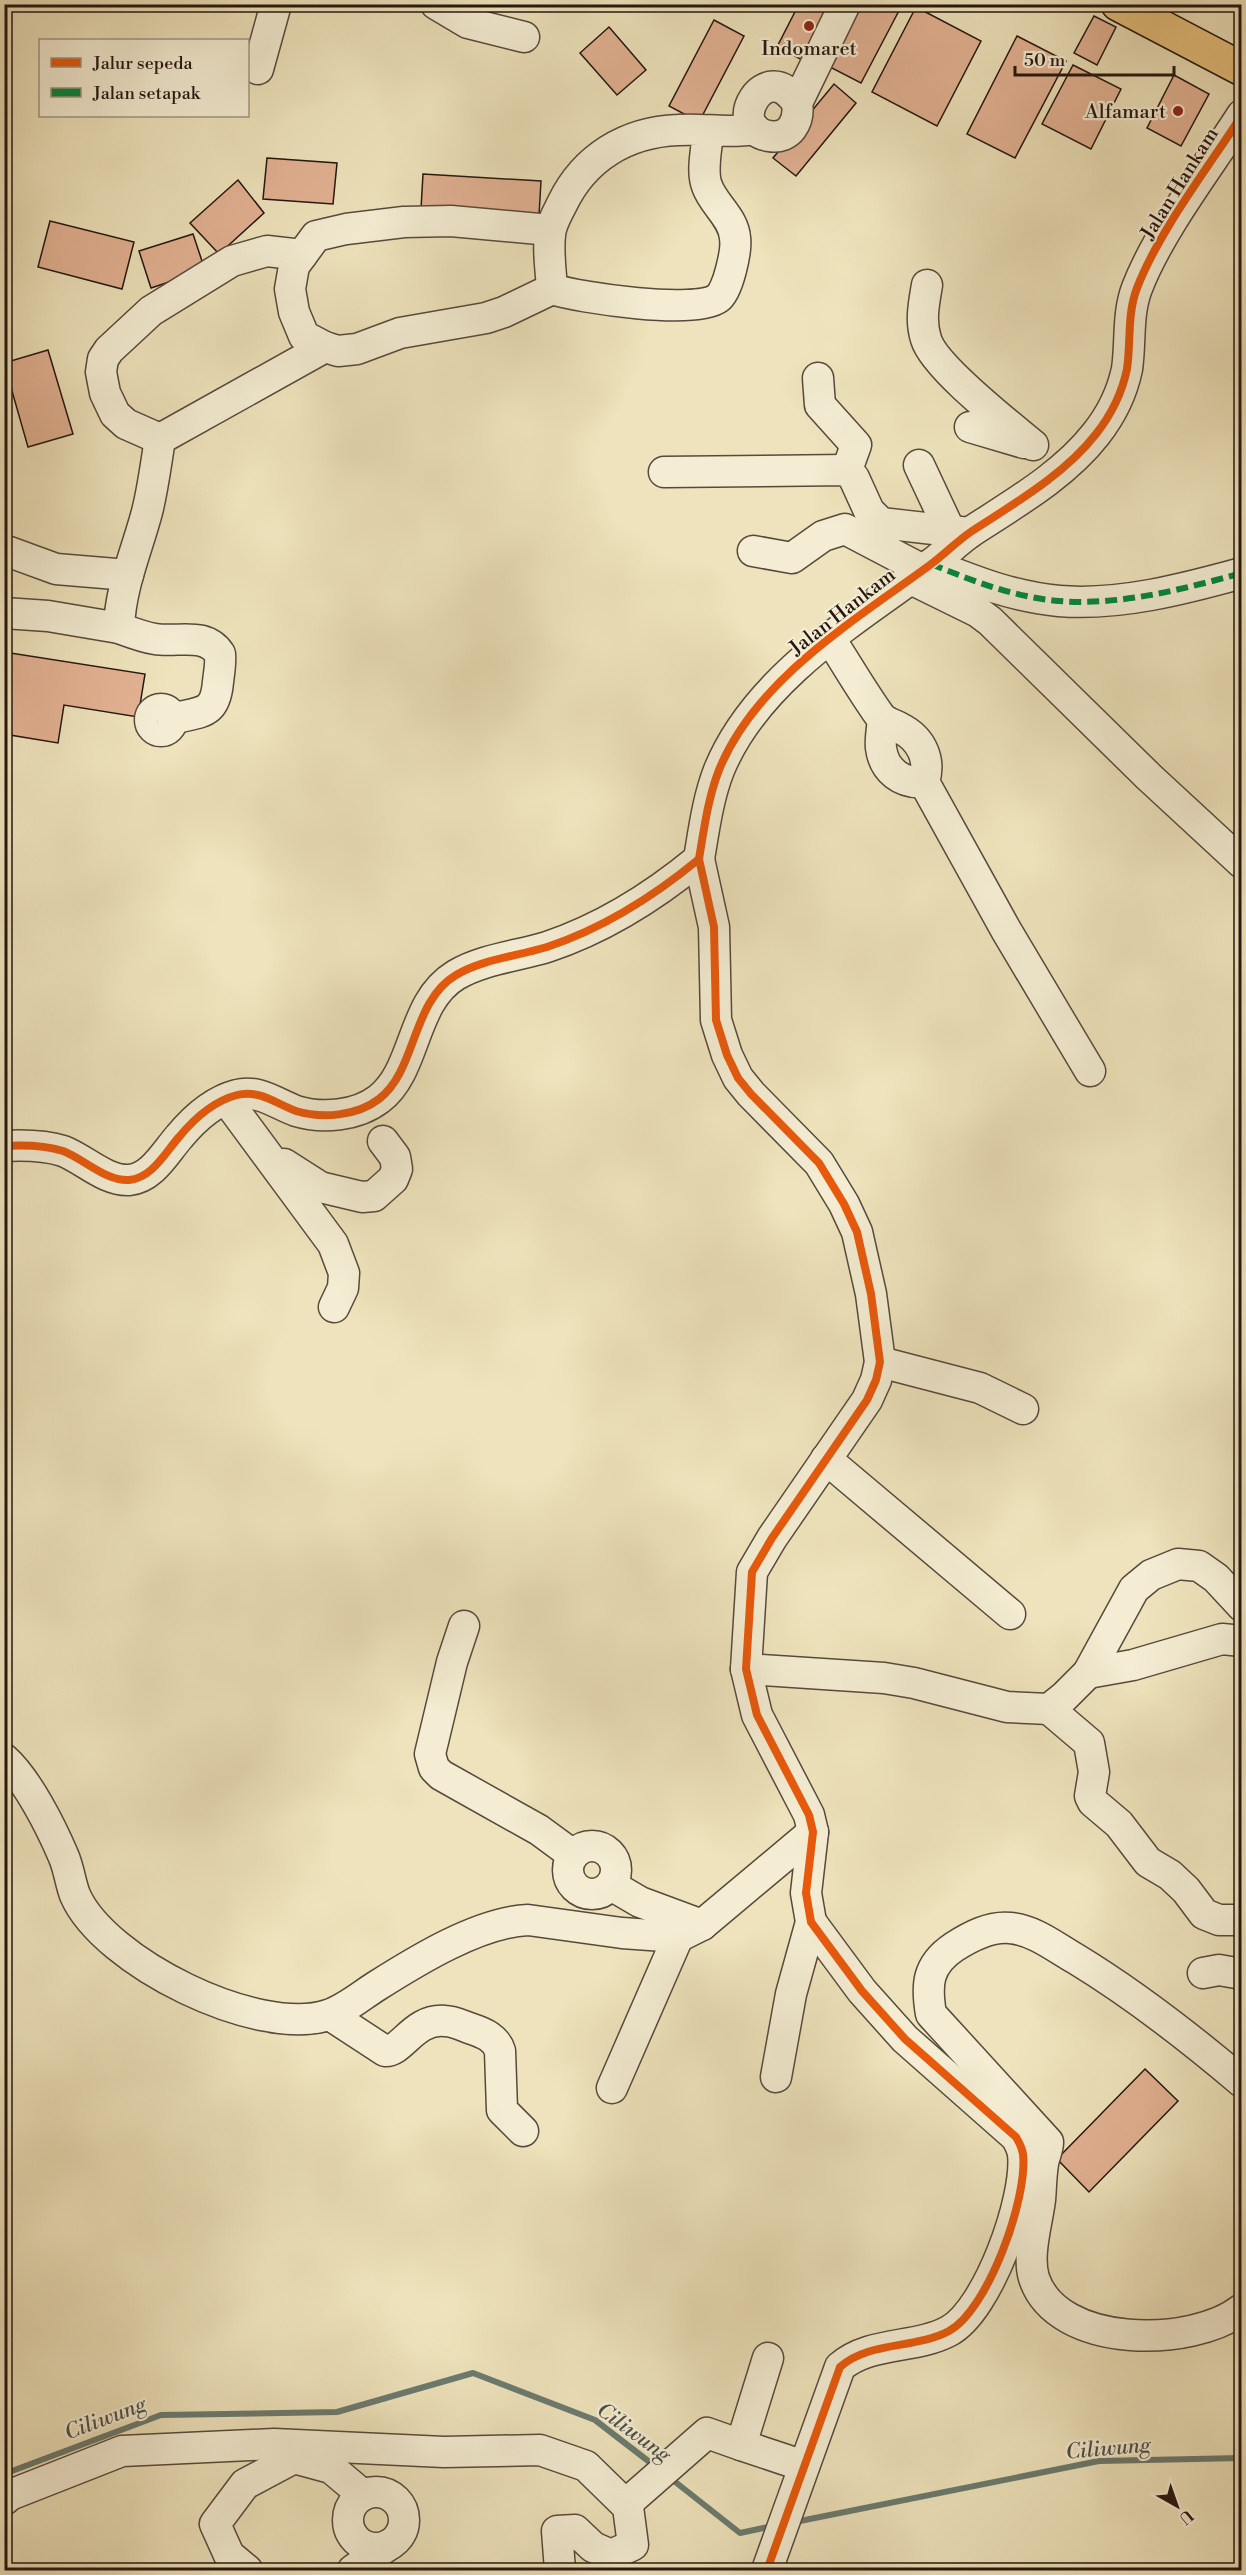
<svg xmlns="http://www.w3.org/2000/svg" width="1246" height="2575" font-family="'Libre Bodoni',serif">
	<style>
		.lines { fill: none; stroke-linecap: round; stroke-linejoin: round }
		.stream { stroke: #6b7b70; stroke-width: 6 }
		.building { fill: #e2b293; stroke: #251711; stroke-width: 1.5 }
		.minor-casing { stroke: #574a3c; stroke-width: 33 }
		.highway-casing { stroke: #251711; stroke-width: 36 }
		.minor { stroke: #f4edd3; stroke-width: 30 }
		.highway { stroke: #e7c27e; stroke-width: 33 }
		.quiet { stroke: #00873e; stroke-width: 6; stroke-dasharray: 12 6; stroke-linecap: butt }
		.cycleway-casing { stroke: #f4edd3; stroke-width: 11 }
		.cycleway { stroke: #e8590c; stroke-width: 8 }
		.poi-dot { fill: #8f2418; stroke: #f4edd3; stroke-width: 2 }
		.labels { text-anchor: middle; stroke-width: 4.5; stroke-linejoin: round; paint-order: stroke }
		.poi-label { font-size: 20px; fill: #251711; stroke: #f4edd3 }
		.street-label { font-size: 20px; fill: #251711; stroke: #f4edd3 }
		.water-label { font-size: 21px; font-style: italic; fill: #4e5149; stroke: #f4edd3 }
	</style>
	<rect width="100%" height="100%" fill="#eee3bc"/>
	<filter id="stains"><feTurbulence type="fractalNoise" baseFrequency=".00333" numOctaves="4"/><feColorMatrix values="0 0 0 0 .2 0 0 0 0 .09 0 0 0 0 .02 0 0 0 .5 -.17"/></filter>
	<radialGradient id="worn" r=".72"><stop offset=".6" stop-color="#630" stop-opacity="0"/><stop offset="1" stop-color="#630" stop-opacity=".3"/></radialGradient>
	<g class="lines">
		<g class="stream">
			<path d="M4,2474L161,2415L337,2412L473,2373L595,2420L656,2467"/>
			<path d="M669,2477L740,2533L773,2526"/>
			<path d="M795,2522L1099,2461L1242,2458"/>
		</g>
	</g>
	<g class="building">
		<path d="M799,4H841L810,64L777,47Z"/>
		<path d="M858,4L902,5L861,83L826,65Z"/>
		<path d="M916,7L981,41L937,126L872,92Z"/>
		<path d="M1094,16L1116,27L1097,65L1074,53Z"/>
		<path d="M714,20L744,36L699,122L669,106Z"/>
		<path d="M609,27L646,70L617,95L580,53Z"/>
		<path d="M1017,36L1066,61L1015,158L967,134Z"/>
		<path d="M1073,65L1121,89L1091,149L1042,124Z"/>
		<path d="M1174,75L1209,94L1181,146L1147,128Z"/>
		<path d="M834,84L856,103L796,176L773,158Z"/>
		<path d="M267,158L337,163L333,204L263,199Z"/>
		<path d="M423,174L541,181L539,215L421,209Z"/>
		<path d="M238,180L264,213L219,254L190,223Z"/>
		<path d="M50,221L134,242L122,289L38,267Z"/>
		<path d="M193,234L205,270L151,288L139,251Z"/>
		<path d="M48,350L73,434L28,447L4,363Z"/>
		<path d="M4,652L145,674L138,717L64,705L58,743L4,734Z"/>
		<path d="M1145,2069L1178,2101L1089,2192L1057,2159Z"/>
	</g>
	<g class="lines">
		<g class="minor-casing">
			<g id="minor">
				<path d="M436,4L468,23L524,37"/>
				<path d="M258,69L276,4"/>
				<path d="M797,103C766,54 723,129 769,136C790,140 800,121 797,103L845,4"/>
				<path d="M708,132C707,148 701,171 707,186C713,204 734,218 735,238C737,250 728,291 718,298C696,315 580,298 552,289C551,271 547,247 551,229C553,221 558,212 562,204C584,158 626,132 678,130C704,128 729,134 755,129"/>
				<path d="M550,230L451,221L404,222L346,229L316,236L294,266L290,289L294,312L304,336L325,347L338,351L357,349L400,333L486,318L504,312L552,289"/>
				<path d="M927,285C924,303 920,321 926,339C934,367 1008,424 1033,445"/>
				<path d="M818,378L820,405L856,445L847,470"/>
				<path d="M970,427L1024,443"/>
				<path d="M160,439L126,424L115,414L105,393L101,372L103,359L109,350L151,311L232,261L267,251L302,255"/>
				<path d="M919,465L950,531"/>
				<path d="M664,472L847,470L854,478L869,511L881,523L969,533"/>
				<path d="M4,550L56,569L128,575"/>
				<path d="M753,551L792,558L823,536L845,529L923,570"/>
				<path d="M931,564C973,581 1014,597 1059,601C1119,606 1184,589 1242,573"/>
				<path d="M911,579L978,612L990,621L1149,777L1242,863"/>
				<path d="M4,613L48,616L119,628C120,588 137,550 147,512C153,489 156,463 160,439L325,347"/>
				<path d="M119,628C130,632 143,637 155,639C178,643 205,631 220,654C221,663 219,673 218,682C215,716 201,711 172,719"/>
				<path d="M829,637C846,663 862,691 880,716C885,723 894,724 900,728C922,739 931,760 924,782L1006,930L1090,1071"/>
				<circle cx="161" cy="720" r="11"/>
				<path d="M883,720C882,729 880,739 881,748C884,771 902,784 924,782"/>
				<path d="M699,859L714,927L716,1020L727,1055L738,1078L751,1094L819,1163L844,1204L857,1232L871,1294L880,1362L876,1380L867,1400L772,1538L752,1572L746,1669L757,1715L809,1815L813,1832L806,1893L811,1922L791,1994L776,2077"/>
				<path d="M226,1099L333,1244L344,1273L343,1288L334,1307"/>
				<path d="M4,1146C24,1145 44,1145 63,1151C84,1159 105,1181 129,1180C152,1178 165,1153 179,1137C193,1120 214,1101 237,1095C258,1089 277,1104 296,1111C322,1119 357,1116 379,1099C417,1070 411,1002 456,975C483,959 518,956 547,947C604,928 653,897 699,859C704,829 708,798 719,770C756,679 855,620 930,565C945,554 957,541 972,531C1015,503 1064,475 1096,434C1111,415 1122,393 1127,369C1131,342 1127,314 1137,288C1159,231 1208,168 1242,115"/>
				<path d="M284,1164L320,1187L362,1197L374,1196L393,1179L397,1169L395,1157L383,1141"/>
				<path d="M880,1362L980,1388L1023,1409"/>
				<path d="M826,1459L1010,1614"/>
				<path d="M464,1626L452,1662L430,1754L434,1768L441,1775L539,1830L573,1855"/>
				<path d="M746,1669L884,1678L914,1683L1007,1707L1049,1709L1064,1697L1088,1673L1134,1589L1151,1575L1178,1564L1199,1566L1216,1578L1242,1606"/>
				<path d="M1088,1673L1133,1665L1222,1639L1242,1641"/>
				<path d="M1049,1709L1089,1743L1094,1772L1090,1796L1093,1802L1119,1824L1148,1862L1170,1875L1186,1890L1204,1914L1219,1920H1242"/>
				<path d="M4,1759C27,1779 51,1827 63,1855C69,1868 70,1882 75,1895C104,1962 258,2038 328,2015C344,2010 361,1996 375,1987C416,1961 479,1922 528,1920L622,1933L678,1937L702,1925L813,1832"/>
				<circle cx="592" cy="1870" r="24"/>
				<path d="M611,1885L640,1902L702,1925"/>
				<path d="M1203,1973L1219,1970L1242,1974"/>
				<path d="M330,2015L385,2051C402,2052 414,2018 445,2021C454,2021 463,2026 472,2029C484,2033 496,2038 500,2051L502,2110L523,2131"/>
				<path d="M1242,2082C1189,2037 1135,1995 1076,1959C1055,1947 1034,1930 1010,1928C990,1926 971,1936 954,1947C927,1965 926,1985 931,2014L1048,2142C1048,2150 1044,2156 1043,2164C1041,2176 1041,2189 1040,2200C1037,2224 1027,2255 1034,2278C1057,2349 1193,2348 1242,2309"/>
				<path d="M612,2088L678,1937"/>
				<path d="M768,2358L741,2445L804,2466"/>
				<circle cx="376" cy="2520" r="28"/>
				<path d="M4,2500L10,2495L122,2451L274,2444L444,2452L540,2450L586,2466L628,2507L633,2545L611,2555L593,2547L575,2530L557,2531L560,2570"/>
				<path d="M626,2504L707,2433L741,2445"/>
				<path d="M247,2570L229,2555L215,2524L245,2484L294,2458L331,2468L363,2495"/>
				<path d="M353,2570L390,2544"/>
				<path d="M767,2570L840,2367C869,2341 916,2349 949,2331C988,2310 1028,2198 1023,2154C1022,2148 1019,2142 1016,2137L905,2039L862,1991L811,1922"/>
			</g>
		</g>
		<g class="highway-casing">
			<path id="highway" d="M1118,4L1242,69"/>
		</g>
		<use href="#minor" class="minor"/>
		<use href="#highway" class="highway"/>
		<path class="quiet" d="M931,564C973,581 1014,597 1059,601C1119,606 1184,589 1242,573"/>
		<g class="cycleway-casing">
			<g id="cycleway">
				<path d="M699,859L714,927L716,1020L727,1055L738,1078L751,1094L819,1163L844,1204L857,1232L871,1294L880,1362L876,1380L867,1400L772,1538L752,1572L746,1669L757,1715L809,1815L813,1832L806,1893L811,1922L862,1991L905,2039L1016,2137C1019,2142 1022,2148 1023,2154C1028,2198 988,2310 949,2331C916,2349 869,2341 840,2367L767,2570"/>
				<path d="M4,1146C24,1145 44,1145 63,1151C84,1159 105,1181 129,1180C152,1178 165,1153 179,1137C193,1120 214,1101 237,1095C258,1089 277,1104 296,1111C322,1119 357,1116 379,1099C417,1070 411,1002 456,975C483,959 518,956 547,947C604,928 653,897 699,859C704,829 708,798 719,770C756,679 855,620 930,565C945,554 957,541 972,531C1015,503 1064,475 1096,434C1111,415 1122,393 1127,369C1131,342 1127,314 1137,288C1159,231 1208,168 1242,115"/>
			</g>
		</g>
		<use href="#cycleway" class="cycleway"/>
	</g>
	<g class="poi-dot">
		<circle cx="809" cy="26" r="6"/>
		<circle cx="1178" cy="111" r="6"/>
	</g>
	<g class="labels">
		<g class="poi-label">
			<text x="809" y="55">Indomaret</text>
			<text x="1166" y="118" text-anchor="end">Alfamart</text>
		</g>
		<g class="street-label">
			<text transform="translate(1179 183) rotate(-58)" y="7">Jalan Hankam</text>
			<text transform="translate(842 611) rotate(-38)" y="7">Jalan Hankam</text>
		</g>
		<g class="water-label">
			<text transform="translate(105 2418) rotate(-21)" y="7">Ciliwung</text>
			<text transform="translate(634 2432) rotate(36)" y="7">Ciliwung</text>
			<text transform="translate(1108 2448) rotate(-5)" y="7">Ciliwung</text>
		</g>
	</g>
	<rect width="1246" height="2575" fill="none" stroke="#eee3bc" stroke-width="24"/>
	<rect x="6" y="6" width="1234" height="2563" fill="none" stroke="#251711" stroke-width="3"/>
	<rect x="12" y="12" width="1222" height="2551" fill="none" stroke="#251711" stroke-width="1.5"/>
	<rect x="39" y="39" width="210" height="78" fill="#f4edd3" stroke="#a19785" stroke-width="1.5"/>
	<rect x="51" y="58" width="30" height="9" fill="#e8590c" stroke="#a19785" stroke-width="1.5"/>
	<text x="93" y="69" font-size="18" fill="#251711">Jalur sepeda</text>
	<rect x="51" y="88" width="30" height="9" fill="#00873e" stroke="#a19785" stroke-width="1.5"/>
	<text x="93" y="99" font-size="18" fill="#251711">Jalan setapak</text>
	<g transform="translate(1177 2506) rotate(140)" stroke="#f4edd3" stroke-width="4.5" paint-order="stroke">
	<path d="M0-4.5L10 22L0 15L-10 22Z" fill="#251711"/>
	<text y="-9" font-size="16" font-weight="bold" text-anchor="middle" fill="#251711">U</text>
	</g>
	<path d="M1015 66v9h159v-9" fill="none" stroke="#251711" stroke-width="3"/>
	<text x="1024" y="66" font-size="18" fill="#251711" stroke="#f4edd3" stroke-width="4.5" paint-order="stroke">50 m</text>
	<rect width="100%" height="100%" filter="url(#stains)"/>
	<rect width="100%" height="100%" fill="url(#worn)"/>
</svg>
